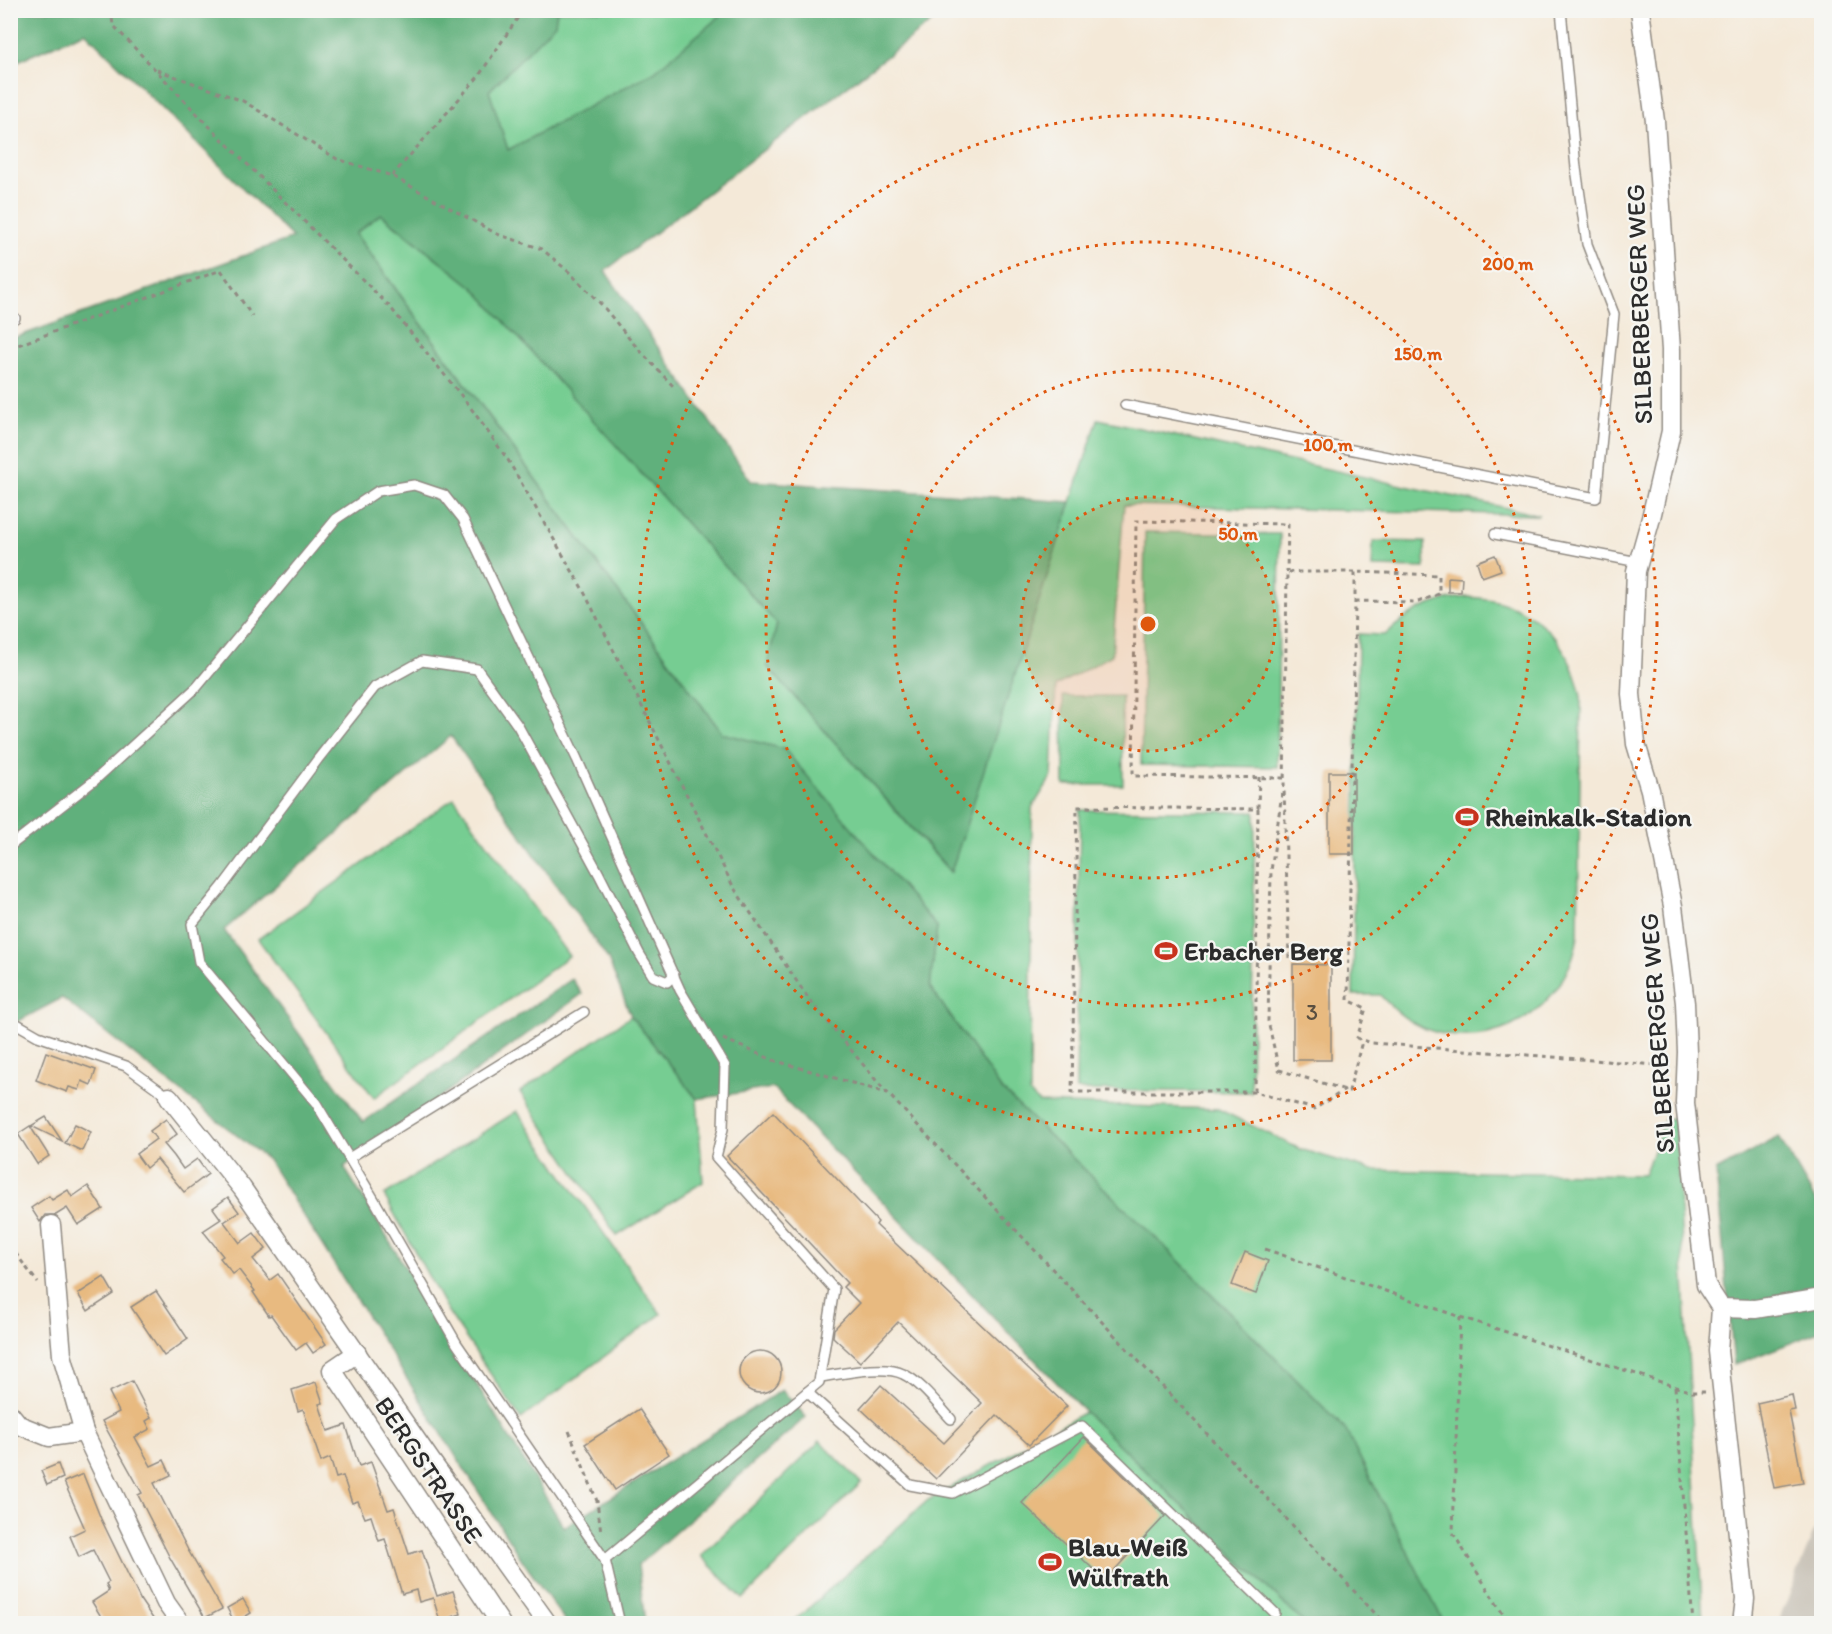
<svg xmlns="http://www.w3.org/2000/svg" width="1832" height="1634" font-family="Itim,sans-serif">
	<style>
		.industrial { fill: #c9c3b8 }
		.green { fill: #76cd92; stroke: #507c5e; stroke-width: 1.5 }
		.forest { fill: #60b07c; stroke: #466e54; stroke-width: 1.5 }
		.building { fill: #e8ba80 }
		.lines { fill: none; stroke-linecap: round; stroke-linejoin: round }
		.service-casing { stroke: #908a82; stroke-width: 12 }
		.minor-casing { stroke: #908a82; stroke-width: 21 }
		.path { stroke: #908a82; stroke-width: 3; stroke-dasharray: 4.5 4.5; stroke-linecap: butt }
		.service { stroke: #fff; stroke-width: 9 }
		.minor { stroke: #fff; stroke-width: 18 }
		.ring { fill: none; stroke: #df570e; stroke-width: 3; stroke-dasharray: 3 6 }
		.labels { text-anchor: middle; stroke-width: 4.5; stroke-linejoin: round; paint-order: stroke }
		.number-label { font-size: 22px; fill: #5a4f40 }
		.street-label { font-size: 26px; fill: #2b2b2b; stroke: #f6f6f2 }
		.poi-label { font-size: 26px; font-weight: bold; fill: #2b2b2b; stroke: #f6f6f2; text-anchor: start }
		.centre { fill: #df570e; stroke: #f6f6f2; stroke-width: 3 }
		.ring-label { font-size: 18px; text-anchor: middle; font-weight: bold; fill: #df570e; stroke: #f6f6f2; stroke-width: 4.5; stroke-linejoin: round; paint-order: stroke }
	</style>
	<rect width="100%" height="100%" fill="#f6f6f2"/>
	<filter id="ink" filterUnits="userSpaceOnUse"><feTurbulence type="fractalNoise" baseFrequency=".0167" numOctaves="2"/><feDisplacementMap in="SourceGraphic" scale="12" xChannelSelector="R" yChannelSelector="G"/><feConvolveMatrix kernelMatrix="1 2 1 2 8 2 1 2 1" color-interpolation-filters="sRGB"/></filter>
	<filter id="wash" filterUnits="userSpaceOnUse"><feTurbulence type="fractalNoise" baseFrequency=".008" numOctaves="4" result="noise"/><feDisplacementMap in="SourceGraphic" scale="24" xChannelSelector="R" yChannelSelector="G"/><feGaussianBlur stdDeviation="1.35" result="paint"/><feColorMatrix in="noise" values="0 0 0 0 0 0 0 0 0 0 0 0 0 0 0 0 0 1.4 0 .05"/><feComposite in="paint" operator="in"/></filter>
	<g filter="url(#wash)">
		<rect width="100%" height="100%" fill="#f4e9d8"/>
		<path class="industrial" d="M1821,1513V1623H1778Z"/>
		<g class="green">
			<path d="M557,11H726L654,72L508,150L489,91L554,24Z"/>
			<path d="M380,214L474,288L777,624L767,666L950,872L1098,419L1539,515L1124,505L1112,655L1056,686L1052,776L1032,808L1030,1094L1039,1103L1218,1109L1300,1149L1371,1170L1644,1175L1665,1119L1675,1118L1703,1623H1444L1345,1429L1166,1248L1001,1089L930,987L937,927L784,750L722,733L355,233Z"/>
			<path d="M1145,532L1280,534L1277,767L1141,765Z"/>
			<path d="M1373,541L1425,542V568L1372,567Z"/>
			<path d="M1468,597C1531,600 1569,638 1581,697L1578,937C1566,1009 1494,1056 1423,1028C1406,1021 1392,1008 1380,995H1353L1358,634L1385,635C1410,611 1434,599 1468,597Z"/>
			<path d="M1063,696H1122L1123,785H1064Z"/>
			<path d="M454,798L569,956L374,1098L258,939Z"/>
			<path d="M1080,810L1255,812L1251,1092L1076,1090Z"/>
			<path d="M631,1016L697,1099L703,1182L617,1236L520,1092Z"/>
			<path d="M517,1111L661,1314L521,1419L447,1310L384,1195Z"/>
			<path d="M1085,1412L1304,1623L791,1624L928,1500Z"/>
			<path d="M820,1441L861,1483L743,1599L701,1556Z"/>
		</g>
		<g class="forest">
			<path d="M403,10L409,13L412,10L557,11L555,24L489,91L508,150L654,72L726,11H946L605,271L751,481L1071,502L951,872L767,666L777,624L474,288L381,214L355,234L722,733L784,749L937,927L930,987L1001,1089L1166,1248L1345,1429L1444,1623H1304L1085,1412L773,1088L697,1099L631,1016L608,959L451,736L224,930L363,1122L572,979L582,994L344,1167L564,1527L782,1390L806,1417L638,1565L645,1622L653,1623H566L516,1551L268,1160L62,998L11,1025V339L293,238L85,32L11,64V11Z"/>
			<path d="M1779,1137L1821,1210V1331L1734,1365L1716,1171Z"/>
		</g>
		<g id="blocks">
			<g class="building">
				<path d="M1495,555L1501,570L1482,577L1477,562Z"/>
				<path d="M1448,577L1462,578L1461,592H1448Z"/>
				<rect x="1329" y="772" width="25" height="82"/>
				<path d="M1293,964L1331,965V1060H1293Z"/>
				<path d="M46,1052L96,1070L91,1085L82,1081L79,1090L69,1087L67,1092L36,1080Z"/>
				<path d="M773,1112L878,1222L876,1225L1067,1406L1029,1445L997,1415L936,1479L860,1408L881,1385L944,1443L982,1403L898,1322L860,1362L833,1337L834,1329L859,1303L843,1287L847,1283L727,1156Z"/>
				<path d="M46,1117L62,1141L31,1126Z"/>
				<path d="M166,1119L177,1134L164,1144L174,1156L183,1169L197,1159L208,1174L184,1192L157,1159L146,1168L136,1154L156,1139L150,1131Z"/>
				<path d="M75,1124L91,1132L82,1151L65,1143Z"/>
				<path d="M30,1126L49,1156L37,1164L18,1134Z"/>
				<path d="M88,1186L103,1209L78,1225L67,1208L56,1215H45L40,1222L31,1208L49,1196L52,1200L68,1190L72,1197Z"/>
				<path d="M228,1197L239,1212L224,1222L240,1243L254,1233L266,1249L253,1259L270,1280L278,1274L326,1344L313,1353L306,1343L296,1350L271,1315L269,1316L253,1292L255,1291L239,1270L233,1274L220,1258L223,1256L203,1231L221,1219L213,1208Z"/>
				<path d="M1245,1252L1268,1261L1256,1294L1232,1285Z"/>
				<path d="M104,1277L114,1294L88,1311L78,1294Z"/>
				<path d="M156,1291L188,1339L164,1356L131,1307Z"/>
				<circle cx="760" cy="1372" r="21"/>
				<path d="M132,1381L151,1418L146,1421L150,1429L135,1437L151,1466L164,1460L171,1475L154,1483L188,1550L222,1609L205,1618L170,1558L138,1495L142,1493L102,1421L119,1412L109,1392Z"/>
				<path d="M316,1382L323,1403L319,1404L328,1431L346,1425L359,1466L371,1462L388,1510L394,1508L409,1554L422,1550L437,1596L453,1591L461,1614L440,1621L433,1598L419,1602L416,1590L402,1594L385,1539L379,1541L371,1516L365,1518L358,1501L352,1503L343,1476L336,1478L330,1458L321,1462L303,1409L298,1411L292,1390Z"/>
				<path d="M1792,1395L1795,1410L1789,1411L1803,1483L1774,1488L1757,1403Z"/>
				<path d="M639,1409L669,1454L615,1490L585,1444Z"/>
				<path d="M1084,1437L1165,1516L1105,1580L1022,1503Z"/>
				<path d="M58,1464L63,1478L47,1485L41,1471Z"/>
				<path d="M83,1474L101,1519L141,1601L156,1623H105L92,1602L109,1591L106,1584L109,1582L93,1550L79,1557L70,1536L85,1529L64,1482Z"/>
				<path d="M243,1599L251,1613L235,1623L227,1608Z"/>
			</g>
		</g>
	</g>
	<g filter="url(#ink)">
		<use href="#blocks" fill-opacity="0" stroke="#908a82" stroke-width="1.5"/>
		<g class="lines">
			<g class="service-casing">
				<g id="service">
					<path d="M10,320L15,318"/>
					<path d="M1125,405L1596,498L1614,314L1587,244L1576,168L1561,10"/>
					<path d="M1495,534L1638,562"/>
					<path d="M10,846L95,780L197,687L336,519L378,491L414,485L444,495L463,519L577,759L680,990L725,1066L723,1129L716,1157L834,1289L819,1382L605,1560"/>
					<path d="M10,1020L38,1036L126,1066L169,1097"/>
					<path d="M349,1158L584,1012"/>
					<path d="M820,1377C842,1374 884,1364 903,1374C922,1383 937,1404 951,1419"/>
					<path d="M807,1392L910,1485L953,1493L1082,1426L1275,1613"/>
					<path d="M620,1624L605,1560L457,1344L376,1203L316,1103L199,962L192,924L223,886L318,759L375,687L422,661L477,669L518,726L599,874L639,953L653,976L667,982L674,975"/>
				</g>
			</g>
			<g class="minor-casing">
				<g id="minor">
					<path d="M1640,10L1655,121L1671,350V431L1651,518L1636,571L1631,694L1636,744L1650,790L1673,906L1685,1003L1687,1052L1685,1103L1706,1285L1721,1308L1718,1351L1745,1599L1742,1624"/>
					<path d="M169,1097L242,1188L431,1461L548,1624"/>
					<path d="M51,1225L62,1355L84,1432L166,1603L181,1624"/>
					<path d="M1721,1308L1755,1309L1822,1298"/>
					<path d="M357,1353L332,1370L501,1624"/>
					<path d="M10,1414L19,1425L49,1437L84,1432"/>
				</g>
			</g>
			<g class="path">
				<path d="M111,10L113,25L203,120L390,307L468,404L508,460L582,588L734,888L808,998L880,1085L1385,1624"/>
				<path d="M157,70L243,101L337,159L392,176L497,234L542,249L569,272L602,305L632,342L673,386"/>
				<path d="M392,176L478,77L523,10"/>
				<path d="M10,348L221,270L252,316"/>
				<path d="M1355,601L1418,602L1439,594V575L1355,572V601L1348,1000L1366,1008L1357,1038L1372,1043L1670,1066"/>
				<path d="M1284,778L1133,776L1136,521L1288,524L1287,572"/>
				<path d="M1282,793L1271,871L1268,1021L1279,1070L1349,1091L1361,1045L1359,1039"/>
				<path d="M1258,808L1259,777"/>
				<path d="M1289,958L1284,788L1287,572H1355"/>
				<path d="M723,1039L773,1060L887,1093"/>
				<path d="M1255,1092L1258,809L1077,807L1072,1092H1255L1314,1109L1345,1090"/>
				<path d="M10,1246L38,1283"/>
				<path d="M1265,1249L1460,1317L1692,1392H1705"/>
				<path d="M1460,1317L1453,1533L1509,1624"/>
				<path d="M1675,1387L1693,1624"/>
				<path d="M569,1431L597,1501L601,1532"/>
			</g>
			<use href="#service" class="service"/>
			<use href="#minor" class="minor"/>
		</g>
	</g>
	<circle cx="1148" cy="624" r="127" fill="#df570e" fill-opacity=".12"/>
	<g class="ring">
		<circle cx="1148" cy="624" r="127"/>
		<circle cx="1148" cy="624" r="254"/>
		<circle cx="1148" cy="624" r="382"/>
		<circle cx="1148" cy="624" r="509"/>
	</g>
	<defs>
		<g id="stadium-bare" transform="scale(1.8)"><path d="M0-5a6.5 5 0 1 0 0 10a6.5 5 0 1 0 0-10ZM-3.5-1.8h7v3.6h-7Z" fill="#c8321e" stroke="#f6f6f2" stroke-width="2.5" paint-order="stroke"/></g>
	</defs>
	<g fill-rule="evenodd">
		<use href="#stadium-bare" x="1467" y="817"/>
		<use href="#stadium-bare" x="1166" y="951"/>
		<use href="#stadium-bare" x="1050" y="1562"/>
	</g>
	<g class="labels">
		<g class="number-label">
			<text x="1312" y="1020">3</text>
		</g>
		<g class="street-label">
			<text transform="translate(1639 304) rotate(-92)" y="9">SILBERBERGER WEG</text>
			<text transform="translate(1657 1033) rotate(-94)" y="9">SILBERBERGER WEG</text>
			<text transform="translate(429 1470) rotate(56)" y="9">BERGSTRASSE</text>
		</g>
		<g class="poi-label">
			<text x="1485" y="826">Rheinkalk-Stadion</text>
			<text x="1184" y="960">Erbacher Berg</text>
			<text x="1068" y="1556">Blau-Weiß<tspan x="1068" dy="30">Wülfrath</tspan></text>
		</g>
	</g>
	<circle cx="1148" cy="624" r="9" class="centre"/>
	<g class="ring-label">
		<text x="1508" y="270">200 m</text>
		<text x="1418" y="360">150 m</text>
		<text x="1328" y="451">100 m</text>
		<text x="1238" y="540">50 m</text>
	</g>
	<rect width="1832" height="1634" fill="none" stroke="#f6f6f2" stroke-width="36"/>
</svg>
